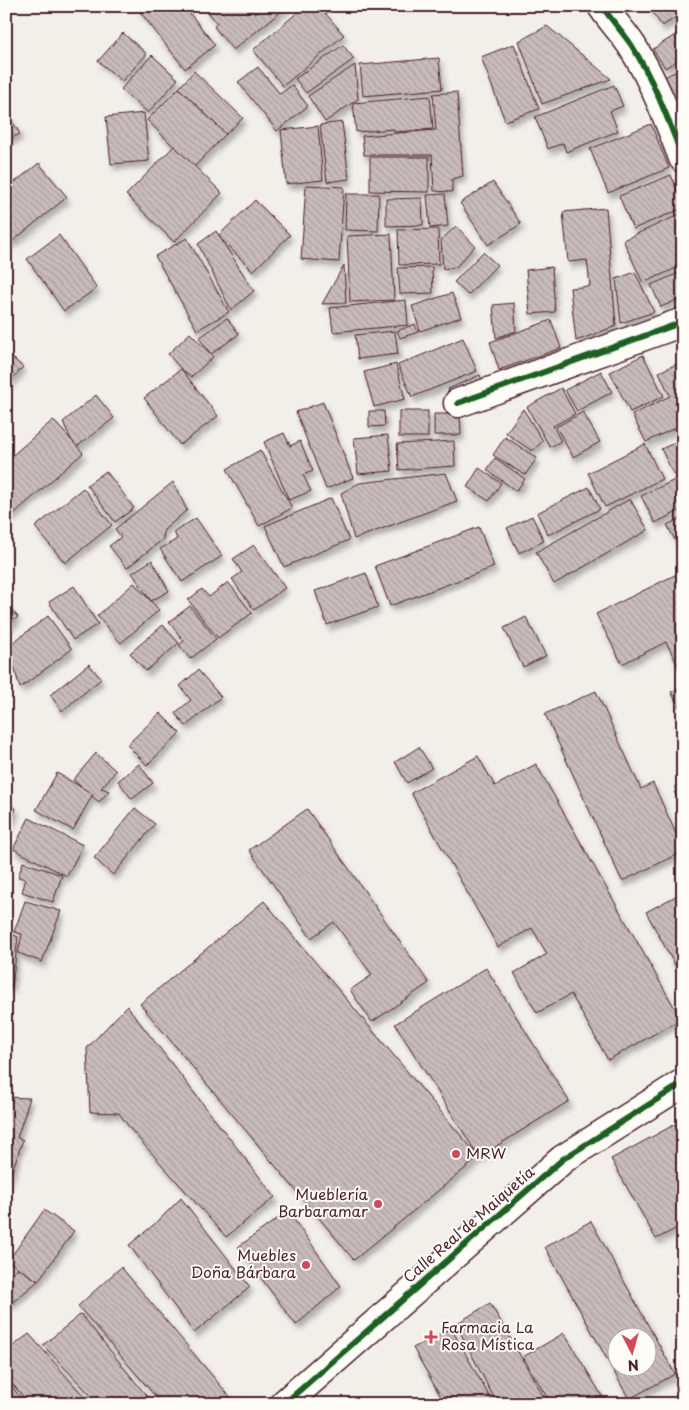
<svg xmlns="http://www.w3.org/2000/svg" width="689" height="1410" font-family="'Playpen Sans',sans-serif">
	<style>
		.building { fill: url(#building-back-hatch); stroke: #4a1f2b; fill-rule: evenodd; filter: url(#shadow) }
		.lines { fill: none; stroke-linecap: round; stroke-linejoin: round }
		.minor-casing { stroke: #4a1f2b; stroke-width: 31 }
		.minor { stroke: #fdfcf7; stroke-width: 28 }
		.cycleway-casing { stroke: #fdfcf7; stroke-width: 9 }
		.cycleway { stroke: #1b5e20; stroke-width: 6 }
		.poi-dot { fill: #d1495b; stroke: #fdfcf7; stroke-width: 2 }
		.labels { text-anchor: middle; stroke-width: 4; stroke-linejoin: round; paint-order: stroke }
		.poi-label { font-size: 15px; fill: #4a1f2b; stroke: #fdfcf7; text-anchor: start }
		.street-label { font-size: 15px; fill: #4a1f2b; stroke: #fdfcf7 }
	</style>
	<defs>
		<pattern id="building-back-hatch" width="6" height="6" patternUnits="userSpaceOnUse" patternTransform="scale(1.25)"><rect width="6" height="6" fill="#c8bbbb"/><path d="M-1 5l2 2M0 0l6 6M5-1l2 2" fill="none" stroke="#ada0a1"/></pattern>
		<filter id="shadow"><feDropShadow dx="3" dy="5.5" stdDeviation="2.5" flood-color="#0004"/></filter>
	</defs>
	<rect width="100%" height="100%" fill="#f2efeb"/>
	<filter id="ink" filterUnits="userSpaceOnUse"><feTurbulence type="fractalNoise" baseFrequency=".02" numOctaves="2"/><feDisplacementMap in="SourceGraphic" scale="10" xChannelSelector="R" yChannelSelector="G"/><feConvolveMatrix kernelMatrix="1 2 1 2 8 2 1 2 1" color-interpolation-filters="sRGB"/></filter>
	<g filter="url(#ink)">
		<g class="building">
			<path d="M139,6H184L215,45L185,69L137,8Z"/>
			<path d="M203,6H288L233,50L214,27L217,23Z"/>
			<path d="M305,6H319L344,35L283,86L253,50Z"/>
			<path d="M648,6H683V13L662,26Z"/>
			<path d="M547,26L611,79L542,104L519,41Z"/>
			<path d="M683,30V57L665,68L653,49Z"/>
			<path d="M123,33L147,54L122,81L98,61Z"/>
			<path d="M514,44L539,109L505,121L481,57Z"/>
			<path d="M343,45L354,59L306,93L295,79Z"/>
			<path d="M152,55L178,79L148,113L121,89Z"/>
			<path d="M439,58L442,89L363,96L360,65Z"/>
			<path d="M355,65L358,99L325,122L308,96Z"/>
			<path d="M258,67L280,94L292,85L308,106L277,131L238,82Z"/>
			<path d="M683,68V127L660,79Z"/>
			<path d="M194,71L243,118L226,134L179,88Z"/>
			<path d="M614,85L623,106L610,111L618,131L566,152L563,143L548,149L535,117Z"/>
			<path d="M179,88L226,134L194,167L147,120Z"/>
			<path d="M457,92L463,176L452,179V192L434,191L432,155H364L362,136L436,130L433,94Z"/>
			<path d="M430,96L433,129L394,132V129L356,132L353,103Z"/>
			<path d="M6,111L20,134L6,141Z"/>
			<path d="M144,113L149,161L111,164L106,117Z"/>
			<path d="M342,122L349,179L327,182L320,125Z"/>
			<path d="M651,124L669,168L608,193L590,149Z"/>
			<path d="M318,126L323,180L286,184L281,130Z"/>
			<path d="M174,146L222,193L174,242L126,195Z"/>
			<path d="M370,157H429V192L370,191Z"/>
			<path d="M39,163L67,197L9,244L6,241V189Z"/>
			<path d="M671,175L683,204V208L633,229L619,196Z"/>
			<path d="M493,182L521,224L488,245L460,203Z"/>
			<path d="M306,185L344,187L339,262L301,259Z"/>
			<path d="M346,194H379L378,231L345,230Z"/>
			<path d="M445,194L448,226L430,228L427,195Z"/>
			<path d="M422,198L423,225L386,226V199Z"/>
			<path d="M255,200L290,235L253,271L218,236Z"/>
			<path d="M606,208L616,326L576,341L570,288L590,286L587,260L568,262L563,212Z"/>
			<path d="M683,213V265L643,283L623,240Z"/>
			<path d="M456,226L475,246L456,267L443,269L441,240Z"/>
			<path d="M438,229L439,264L399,265L398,230Z"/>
			<path d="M216,231L254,291L231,310L198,244Z"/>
			<path d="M391,234L394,300L350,302L347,236Z"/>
			<path d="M59,235L97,288L64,311L27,259Z"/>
			<path d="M187,238L229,312L197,330L155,256Z"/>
			<path d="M483,252L497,265L468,295L454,282Z"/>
			<path d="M344,265L346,303L322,304Z"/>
			<path d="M432,267L433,293L400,294L398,268Z"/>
			<path d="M552,267L555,312L530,314L526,270Z"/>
			<path d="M683,271V297L661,307L651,285Z"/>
			<path d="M635,272L654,312L621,323L616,279Z"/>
			<path d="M452,293L461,317L420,331L412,306Z"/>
			<path d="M406,300L408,325L333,332L330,308Z"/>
			<path d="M514,303L516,331L496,338L493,305Z"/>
			<path d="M227,318L239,334L211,354L199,338Z"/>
			<path d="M551,320L561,348L499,370L490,342Z"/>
			<path d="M415,324L418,332L400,338L397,331Z"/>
			<path d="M395,331L398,354L358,359L355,335Z"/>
			<path d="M190,333L213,357L191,377L181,369L168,354Z"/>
			<path d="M463,338L477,371L412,397L398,365Z"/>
			<path d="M6,352L23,367L6,385Z"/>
			<path d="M643,355L664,396L630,412L610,372Z"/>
			<path d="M683,361V424L646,442L632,415L670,396L659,372Z"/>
			<path d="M396,364L405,399L374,407L364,372Z"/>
			<path d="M181,369L218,416L180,445L144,398Z"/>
			<path d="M601,371L612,392L577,411L565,390Z"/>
			<path d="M480,375L486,388L454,402L448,389Z"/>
			<path d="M561,388L575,414L553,426L561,441L550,447L527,407Z"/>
			<path d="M96,395L114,418L75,448L63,422Z"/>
			<path d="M323,402L353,478L326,489L296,412Z"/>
			<path d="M523,409L543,441L532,451L506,433Z"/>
			<path d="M369,411H384L385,426L369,427Z"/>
			<rect x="399" y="411" width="29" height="26"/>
			<path d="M583,412L600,442L573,457L556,427Z"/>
			<path d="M434,414H460L461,435H434Z"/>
			<path d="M53,420L83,453L10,517L6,513V497L12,492L6,485V461Z"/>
			<path d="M284,433L290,446L300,441L313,471L303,475L311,491L289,500L264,442Z"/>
			<path d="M388,435L392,471L358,474L354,438Z"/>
			<path d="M505,437L537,458L525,475L493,455Z"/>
			<path d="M683,439V471L674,475L661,449Z"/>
			<path d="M454,441L455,466L399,470L397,444Z"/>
			<path d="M645,444L662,479L605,507L588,473Z"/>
			<path d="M260,450L292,508L259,526L227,469Z"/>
			<path d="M495,458L525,479L516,491L487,470Z"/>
			<path d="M479,468L501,483L489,501L467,487Z"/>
			<path d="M106,471L134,508L115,522L87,485Z"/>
			<path d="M446,473L457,501L354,539L341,493L359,483Z"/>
			<path d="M683,476V509L655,523L641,496Z"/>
			<path d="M173,482L187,510L164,530L163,539L127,568L109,546L121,537L115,529Z"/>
			<path d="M589,487L600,509L548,535L537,513Z"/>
			<path d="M83,488L112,525L65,563L35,527Z"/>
			<path d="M331,498L349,540L284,567L265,526Z"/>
			<path d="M630,499L648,530L554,584L536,552Z"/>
			<path d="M532,516L544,541L519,553L507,528Z"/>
			<path d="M683,517V555L667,525Z"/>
			<path d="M196,518L222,556L182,582L160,549L177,539L174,532Z"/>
			<path d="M479,527L494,567L390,606L375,566Z"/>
			<path d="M254,545L285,588L254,610L232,579L242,572L233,559Z"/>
			<path d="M152,560L169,591L151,601L132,573Z"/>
			<path d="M683,571V676L666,642L622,664L596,614Z"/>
			<path d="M366,573L378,607L327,625L315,591Z"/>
			<path d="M228,582L252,613L218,638L188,600L202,589L209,597Z"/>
			<path d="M134,583L159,610L121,643L97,616Z"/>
			<path d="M74,586L98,624L73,640L49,602Z"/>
			<path d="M6,604L18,617L6,628Z"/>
			<path d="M190,606L216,639L190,659L179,645L184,641L169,622Z"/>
			<path d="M48,616L72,649L20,688L8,646Z"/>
			<path d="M526,617L546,656L523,667L504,628Z"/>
			<path d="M163,625L179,643L146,671L130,653Z"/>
			<path d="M89,664L101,679L62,711L50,695Z"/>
			<path d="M198,670L221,697L186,726L175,713L191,700L180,686Z"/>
			<path d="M683,686V714L671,692Z"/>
			<path d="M596,691L641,789L653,783L683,849V852L622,881L545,714Z"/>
			<path d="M160,713L180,733L147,765L127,745Z"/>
			<path d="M419,747L432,768L407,783L395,762Z"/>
			<path d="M96,753L116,771L101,788L109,791L99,802L73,780Z"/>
			<path d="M478,756L495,786L536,764L681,1019L608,1060L571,994L537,1013L514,973L547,954L532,928L498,947L411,793Z"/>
			<path d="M139,764L153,783L132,799L118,781Z"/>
			<path d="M57,773L93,794L73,830L36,810Z"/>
			<path d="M683,787V808L674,792Z"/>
			<path d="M6,801L16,809L6,832Z"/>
			<path d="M135,808L155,824L113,875L94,858Z"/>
			<path d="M307,809L429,983L372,1022L350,990L372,975L334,922L311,938L249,850Z"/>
			<path d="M29,818L83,845L67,876L13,849Z"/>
			<path d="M23,862L62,875L53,902L22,892L26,879L18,877Z"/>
			<path d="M683,892V980L646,912Z"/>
			<path d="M25,901L61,911L42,962L18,953L22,934L14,932Z"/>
			<path d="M264,901L479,1157L354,1260L140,1004Z"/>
			<path d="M6,931L18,937L12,987L6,986Z"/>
			<path d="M486,968L569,1101L479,1157L395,1024Z"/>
			<path d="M127,1006L275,1197L226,1237L131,1130L119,1113L90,1112L87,1048Z"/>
			<path d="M6,1097L30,1098L17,1138L23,1140L7,1185Z"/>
			<path d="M683,1120V1225L656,1239L611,1159Z"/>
			<path d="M181,1198L250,1287L194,1333L129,1245L157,1222Z"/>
			<path d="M44,1210L74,1231L38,1281L8,1261Z"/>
			<path d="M288,1211L341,1286L296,1325L238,1247Z"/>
			<path d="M591,1221L675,1374L629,1399L545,1247ZM616,1338H646V1368H616Z"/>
			<path d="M121,1267L231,1398L225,1404H162L78,1306Z"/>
			<path d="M18,1268L38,1281L9,1305L6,1301V1277Z"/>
			<path d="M490,1303L548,1404H497L456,1324Z"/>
			<path d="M81,1314L153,1404H99L43,1345Z"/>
			<path d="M451,1328L492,1401L487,1404H445L413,1348Z"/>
			<path d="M564,1333L607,1404H551L523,1357Z"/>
			<path d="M29,1334L91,1404H29L6,1376V1351Z"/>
			<path d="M6,1379L25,1404H6Z"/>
		</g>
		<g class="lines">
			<g class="minor-casing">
				<g id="minor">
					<path d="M602,6C611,20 623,32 632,46C654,81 668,119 683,158"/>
					<path d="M458,403L683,322"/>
					<path d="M284,1404L563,1159L683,1083"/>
				</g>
			</g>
			<use href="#minor" class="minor"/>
			<g class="cycleway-casing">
				<g id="cycleway">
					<path d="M602,6C611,20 623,32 632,46C654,81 668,119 683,158"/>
					<path d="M458,403L683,322"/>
					<path d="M284,1404L563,1159L683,1083"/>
				</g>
			</g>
			<use href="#cycleway" class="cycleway"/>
		</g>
	</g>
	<g class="poi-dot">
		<circle cx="456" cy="1154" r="5"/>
		<circle cx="378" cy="1204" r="5"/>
		<circle cx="306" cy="1265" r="5"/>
		<path d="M428.5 1329.5h5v5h5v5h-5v5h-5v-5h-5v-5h5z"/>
	</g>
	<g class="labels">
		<g class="poi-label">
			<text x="466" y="1159">MRW</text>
			<text x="368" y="1200" text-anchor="end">Mueblería<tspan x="368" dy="17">Barbaramar</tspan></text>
			<text x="296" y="1261" text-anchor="end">Muebles<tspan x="296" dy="17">Doña Bárbara</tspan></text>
			<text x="441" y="1333">Farmacia La<tspan x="441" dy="17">Rosa Mística</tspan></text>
		</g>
		<g class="street-label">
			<text transform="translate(469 1225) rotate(-41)" y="5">Calle Real de Maiquetía</text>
		</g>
	</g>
	<rect width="689" height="1410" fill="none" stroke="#fdfcf7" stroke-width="25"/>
	<rect x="12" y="12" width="664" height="1385" fill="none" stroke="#4a1f2b" stroke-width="2" filter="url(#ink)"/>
	<g transform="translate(632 1352) rotate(174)"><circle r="24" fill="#fdfcf7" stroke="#b5a4a5"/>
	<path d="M0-4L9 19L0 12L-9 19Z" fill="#d1495b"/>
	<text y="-8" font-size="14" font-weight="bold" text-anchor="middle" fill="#4a1f2b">N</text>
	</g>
</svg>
